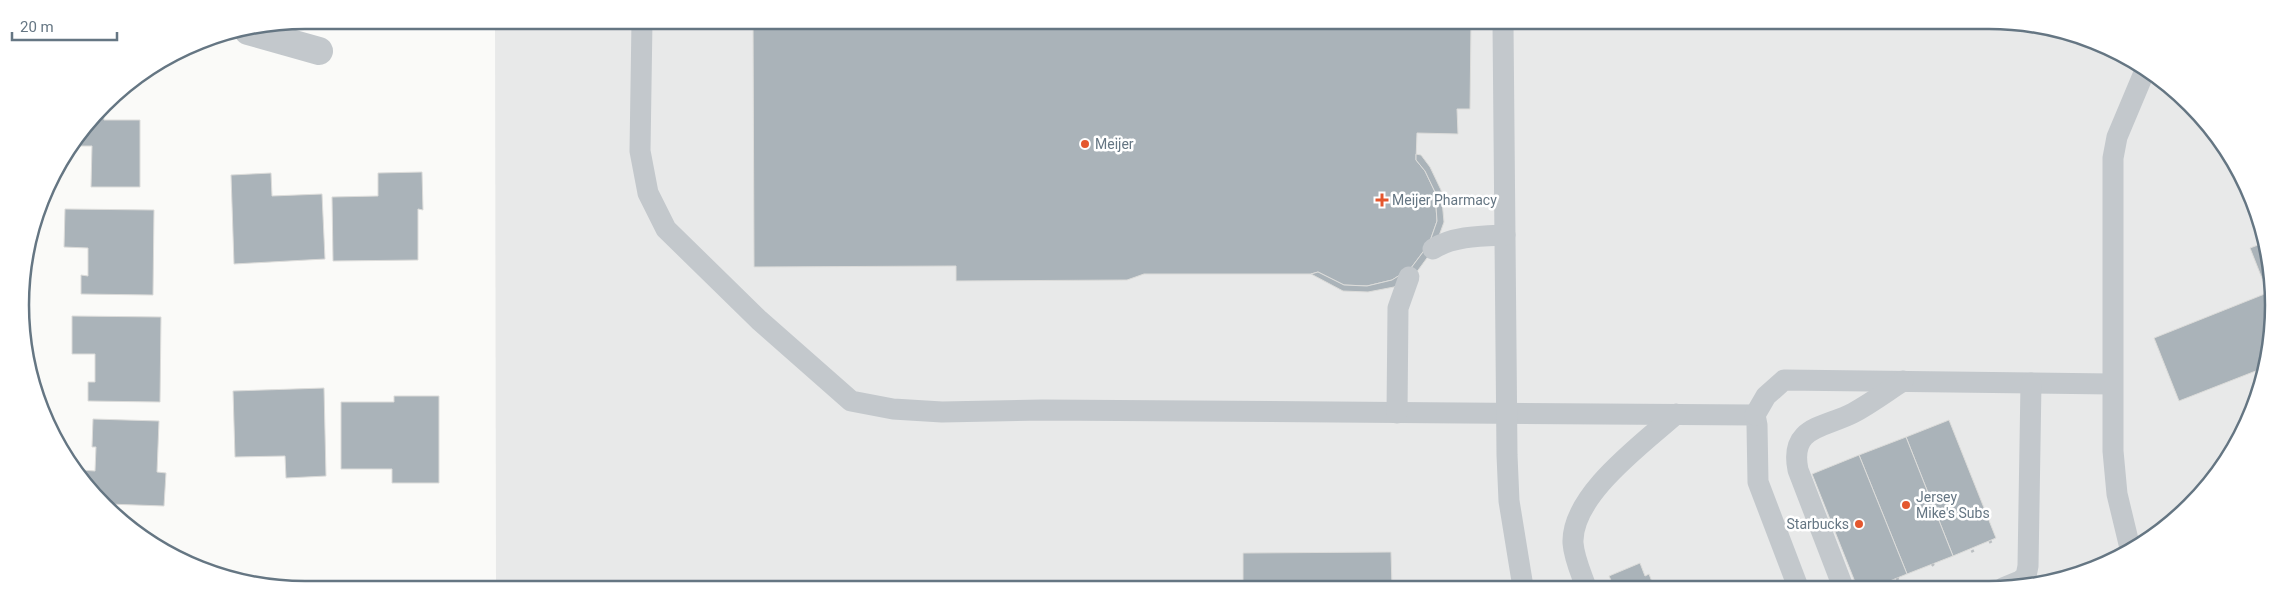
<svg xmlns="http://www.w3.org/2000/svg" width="2294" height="610" font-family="Roboto,sans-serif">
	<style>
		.built { fill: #e8e9e9 }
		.building { fill: #aab3b9; stroke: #dcdcda }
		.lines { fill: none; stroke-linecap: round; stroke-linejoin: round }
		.path { stroke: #bbbfc2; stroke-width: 3; stroke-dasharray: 2.5 2.5; stroke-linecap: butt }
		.service { stroke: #c3c8cc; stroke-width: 21 }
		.minor { stroke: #c3c8cc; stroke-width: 28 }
		.poi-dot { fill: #e4572e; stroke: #fff; stroke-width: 2 }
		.labels { text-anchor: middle; stroke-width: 5; stroke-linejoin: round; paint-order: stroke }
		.poi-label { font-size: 14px; fill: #657683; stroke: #fff; text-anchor: start }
		.rim { fill: none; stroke: #657683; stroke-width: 2.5 }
	</style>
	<rect width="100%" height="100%" fill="#fafaf8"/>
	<path class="built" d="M495,21L2044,25L2147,68L2226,146L2268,249L2269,360L2236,447L2177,519L2098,568L2026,588L496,585Z"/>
	<g class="building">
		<path d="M753,21L1471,24L1470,109H1457L1458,134L1417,133L1416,160L1425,171L1435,192L1437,221L1429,244L1411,268L1392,280L1367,286L1344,285L1318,272L1311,274H1144L1127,280L956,281V266L754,267Z"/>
		<path d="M103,108L104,120H140V187H91L92,146H75Z"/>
		<path d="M1416,154L1421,155L1430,167L1441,190L1444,222L1435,247L1416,273L1394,287L1368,292L1343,291L1311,274L1318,272L1344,285L1367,286L1392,280L1411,268L1429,244L1437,221L1435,192L1425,171L1416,160Z"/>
		<path d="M422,172L423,210L418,209V260L333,261L332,197L378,196V173Z"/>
		<path d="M271,173L272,196L322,194L325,259L234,264L231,175Z"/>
		<path d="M65,209L154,210L153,295L81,294V275L88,276V248L64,247Z"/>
		<path d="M2266,242L2268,249L2269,296L2250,248Z"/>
		<path d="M2267,293L2269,360L2266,367L2179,401L2154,338Z"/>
		<path d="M72,316L161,317L160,402L88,401V382H95V354H72Z"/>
		<path d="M324,388L326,476L286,478L285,456L235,457L233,391Z"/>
		<path d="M394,396H439V483H392V469H341V402H394Z"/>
		<path d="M93,419L159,421L157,472L166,473L164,506L108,504L80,479V470L95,471L96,447H92Z"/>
		<path d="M1949,420L1996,538L1953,556L1906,437Z"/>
		<path d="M1906,437L1953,556L1907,574L1859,455Z"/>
		<path d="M1859,455L1907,574L1875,587H1857L1812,474Z"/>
		<path d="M1391,552L1392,587L1243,586V553Z"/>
		<path d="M1640,563L1645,576L1649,574L1654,587H1614L1609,576Z"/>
	</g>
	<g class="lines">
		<g class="path">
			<path d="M1990,541L1991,543"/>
			<path d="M1972,550L1974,554"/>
			<path d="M1932,564L1934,566"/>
			<path d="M1897,578L1898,580"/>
		</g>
		<g class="service">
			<path d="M642,21L640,151L648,193L666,229L759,320L851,401L893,409L942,412L1042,410L1755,415L1757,425L1758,482L1798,587"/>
			<path d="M1503,24L1507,455L1509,501L1523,587"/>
			<path d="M1433,249C1453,236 1482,236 1505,235"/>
			<path d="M1397,413L1398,308L1409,277"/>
			<path d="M1755,415L1766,396L1784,380L2112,384"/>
			<path d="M2130,548L2117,494L2113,451V158L2117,137L2146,68"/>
			<path d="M1586,587C1581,573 1574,558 1573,543C1571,495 1644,443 1676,414"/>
			<path d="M1843,587L1798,470C1789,426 1824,428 1853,413C1870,404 1886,392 1903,381"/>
			<path d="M2003,588L2020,581L2026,576L2028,566L2031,383"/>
		</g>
		<path class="minor" d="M248,31L319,51"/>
	</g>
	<g class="poi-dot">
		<circle cx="1085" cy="144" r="5"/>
		<path d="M1379.5 192.5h5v5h5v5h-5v5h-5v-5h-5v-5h5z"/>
		<circle cx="1906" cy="505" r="5"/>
		<circle cx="1859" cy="524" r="5"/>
	</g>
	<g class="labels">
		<g class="poi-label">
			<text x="1095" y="149">Meijer</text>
			<text x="1392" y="205">Meijer Pharmacy</text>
			<text x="1916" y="502">Jersey<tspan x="1916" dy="16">Mike's Subs</tspan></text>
			<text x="1849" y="529" text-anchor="end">Starbucks</text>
		</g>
	</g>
	<path d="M0 0H2294V610H0ZM305 29H1989A276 276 0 0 1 2265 305V305A276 276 0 0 1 1989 581H305A276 276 0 0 1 29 305V305A276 276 0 0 1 305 29Z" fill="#fff" fill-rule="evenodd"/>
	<path class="rim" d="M305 29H1989A276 276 0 0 1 2265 305V305A276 276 0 0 1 1989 581H305A276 276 0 0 1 29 305V305A276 276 0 0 1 305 29Z"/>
	<path d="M12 32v8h105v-8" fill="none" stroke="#657683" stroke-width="2.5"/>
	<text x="20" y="32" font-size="15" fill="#657683" stroke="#ffffff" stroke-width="4" paint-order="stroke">20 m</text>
</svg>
